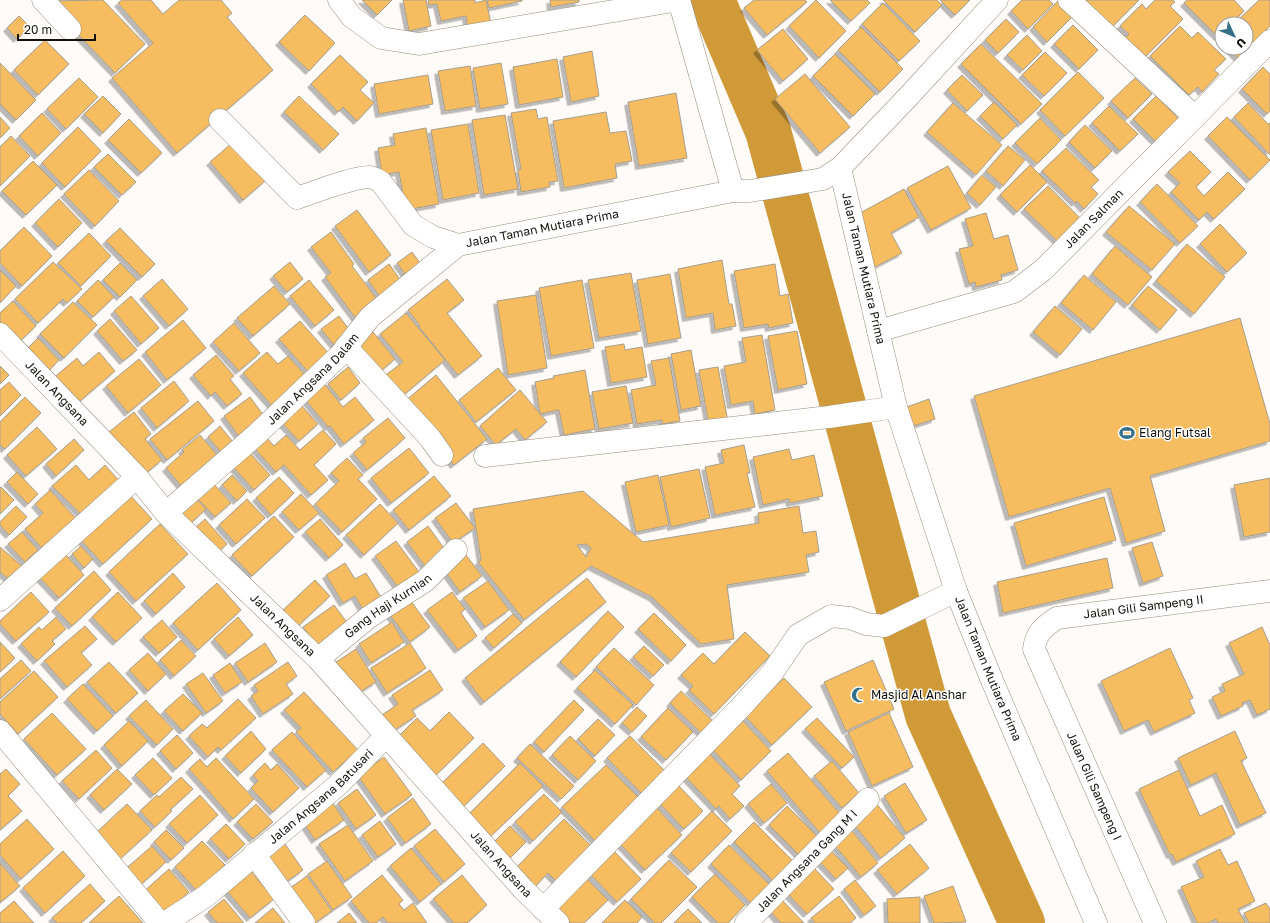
<svg xmlns="http://www.w3.org/2000/svg" width="1270" height="923" font-family="'Golos Text',sans-serif">
	<style>
		.lines { fill: none; stroke-linecap: round; stroke-linejoin: round }
		.river { stroke: #cf9a37; stroke-width: 46 }
		.building { fill: #f5bd5f; stroke: #a89d8d; fill-rule: evenodd; filter: url(#shadow) }
		.street-casing { stroke: #978d7d; stroke-width: 23 }
		.street { stroke: #fff; stroke-width: 22 }
		.labels { text-anchor: middle; stroke-width: 3; stroke-linejoin: round; paint-order: stroke }
		.street-label { font-size: 12px; fill: #14100a; stroke: #fff }
		.poi-label { font-size: 12px; fill: #14100a; stroke: #fff; text-anchor: start }
	</style>
	<defs>
		<filter id="shadow"><feDropShadow dx="-3.5" dy="3.5" stdDeviation="0" flood-color="#0004"/></filter>
	</defs>
	<rect width="100%" height="100%" fill="#fefbf8"/>
	<g class="lines">
		<path class="river" d="M712,0L768,131L928,715L1022,923"/>
	</g>
	<g class="building">
		<path d="M103,0L145,44L115,73L46,1Z"/>
		<path d="M122,0H151L163,14L179,0H221L232,13L227,17L273,70L177,153L112,78L153,43L118,3Z"/>
		<path d="M362,0H392L377,15Z"/>
		<path d="M403,0H426L431,26L409,31Z"/>
		<path d="M428,0H475V3L486,0L491,24L468,29L466,16L441,21L437,4L429,5Z"/>
		<path d="M487,0H522V1L489,8Z"/>
		<path d="M550,0H579V2L551,7Z"/>
		<path d="M754,0H805L807,2L767,35L744,8Z"/>
		<path d="M816,0L846,31L819,58L789,26Z"/>
		<path d="M830,0H867L870,3L851,21Z"/>
		<path d="M883,0H937L942,5L915,32Z"/>
		<path d="M940,0H970L955,15Z"/>
		<path d="M1022,0H1049L1053,4L1028,29L1011,11Z"/>
		<path d="M1059,0L1074,15L1047,42L1033,27Z"/>
		<path d="M1081,0H1139L1110,29Z"/>
		<path d="M1155,0H1173L1175,2L1170,6L1183,19L1145,57L1120,43L1129,34L1120,26L1142,4L1146,9Z"/>
		<path d="M1187,0H1234L1244,11L1231,24H1222V33L1218,37L1184,3Z"/>
		<path d="M1259,0H1270V26L1238,58L1228,48H1246V24H1234Z"/>
		<path d="M883,3L920,41L899,61L862,24Z"/>
		<path d="M305,15L335,43L309,71L279,42Z"/>
		<path d="M19,16L30,27L17,39L7,28Z"/>
		<path d="M1006,19L1019,32L998,53L985,40Z"/>
		<path d="M1073,25L1098,50L1079,69L1054,44Z"/>
		<path d="M1180,26L1192,38L1198,32L1226,59L1214,70L1219,74L1202,92L1198,87L1189,95L1150,56Z"/>
		<path d="M861,27L903,69L880,92L838,50Z"/>
		<path d="M783,29L808,59L783,81L757,50Z"/>
		<path d="M1027,35L1042,51L1023,70L1007,55Z"/>
		<path d="M45,40L69,64L38,95L14,70Z"/>
		<path d="M981,44L1042,104L1021,124L961,64Z"/>
		<path d="M592,51L599,96L571,102L563,57Z"/>
		<path d="M1045,52L1067,73L1044,96L1022,75Z"/>
		<path d="M835,54L875,94L853,116L813,76Z"/>
		<path d="M340,55L368,82L360,90L374,103L357,121L343,107L338,112L311,84Z"/>
		<path d="M557,59L563,97L519,105L513,67Z"/>
		<path d="M0,63L36,100L16,120L0,104Z"/>
		<path d="M501,63L508,104L480,109L473,68Z"/>
		<path d="M470,66L476,106L445,111L438,71Z"/>
		<path d="M1263,67L1270,74V111L1267,114L1242,89Z"/>
		<path d="M1078,72L1104,98L1065,136L1040,110Z"/>
		<path d="M805,74L850,127L820,153L775,99Z"/>
		<path d="M428,75L433,104L379,114L374,84Z"/>
		<path d="M962,75L983,95L967,111L947,90Z"/>
		<path d="M79,78L98,97L66,129L47,109Z"/>
		<path d="M1135,78L1152,94L1128,118L1111,101Z"/>
		<path d="M676,93L687,158L639,166L628,102Z"/>
		<path d="M103,96L121,114L103,133L84,114Z"/>
		<path d="M299,96L339,134L323,150L284,112Z"/>
		<path d="M1156,96L1179,119L1156,142L1133,119Z"/>
		<path d="M994,102L1017,125L1003,139L980,116Z"/>
		<path d="M953,103L1002,145L976,175L927,132Z"/>
		<path d="M1248,103L1268,124L1270,123V155L1234,117Z"/>
		<path d="M1109,106L1138,134L1120,151L1092,123Z"/>
		<path d="M536,109L538,119L547,117L558,181L549,182L550,187L521,192L518,170L521,169L511,113Z"/>
		<path d="M606,112L610,133L626,131L632,161L615,164L617,178L564,188L553,121Z"/>
		<path d="M42,113L61,133L38,156L19,136Z"/>
		<path d="M505,115L518,189L484,195L472,120Z"/>
		<path d="M0,117L10,128L0,138Z"/>
		<path d="M1227,117L1270,160L1250,180L1208,136Z"/>
		<path d="M1040,118L1061,140L1037,164L1015,143Z"/>
		<path d="M129,119L162,153L141,173L108,140Z"/>
		<path d="M468,124L479,193L443,200L431,130Z"/>
		<path d="M1085,125L1112,151L1095,168L1069,142Z"/>
		<path d="M78,127L101,151L65,187L42,163Z"/>
		<path d="M426,128L439,204L406,210L399,172L382,175L378,148L395,145L393,134Z"/>
		<path d="M11,136L30,156L0,186V147Z"/>
		<path d="M232,143L265,181L243,200L210,162Z"/>
		<path d="M1008,146L1025,160L1003,186L986,171Z"/>
		<path d="M1066,148L1099,180L1091,187L1098,194L1084,209L1077,201L1075,203L1042,171Z"/>
		<path d="M1190,151L1211,172L1196,187L1204,196L1228,172L1245,189L1214,219L1207,212L1199,220L1171,192L1180,183L1168,172Z"/>
		<path d="M108,154L136,182L122,195L94,167Z"/>
		<path d="M33,161L57,185L26,215L2,191Z"/>
		<path d="M1030,165L1047,182L1017,212L1000,195Z"/>
		<path d="M948,166L971,208L931,230L907,188Z"/>
		<path d="M89,170L119,201L95,226L64,194Z"/>
		<path d="M982,175L996,187L980,205L967,193Z"/>
		<path d="M1157,184L1198,226L1180,243L1140,202Z"/>
		<path d="M1048,186L1080,218L1057,241L1024,209Z"/>
		<path d="M904,189L919,217L891,233L902,253L873,268L851,218Z"/>
		<path d="M59,199L82,223L58,247L35,223Z"/>
		<path d="M1129,206L1175,244L1152,270L1106,232Z"/>
		<path d="M357,210L391,255L369,272L335,226Z"/>
		<path d="M986,213L994,239L1008,235L1018,270L1001,275L1002,280L976,287L975,282L969,284L959,249L973,246L965,219Z"/>
		<path d="M1220,224L1247,253L1227,272L1200,244Z"/>
		<path d="M24,227L52,256L22,286L0,263V251Z"/>
		<path d="M120,228L155,264L142,277L106,241Z"/>
		<path d="M331,232L354,264L352,266L380,303L357,320L325,277L331,273L311,247Z"/>
		<path d="M89,233L111,256L81,286L58,263Z"/>
		<path d="M1187,244L1225,277L1194,314L1156,281Z"/>
		<path d="M1115,246L1152,277L1128,305L1092,274Z"/>
		<path d="M412,252L426,271L411,282L397,263Z"/>
		<path d="M722,260L729,304H732L736,326L715,330L713,313L686,318L678,269Z"/>
		<path d="M53,262L82,289L67,303L63,299L38,323L15,299Z"/>
		<path d="M290,262L303,279L287,292L273,276Z"/>
		<path d="M120,263L137,280L120,297L103,280Z"/>
		<path d="M389,264L404,285L383,301L368,280Z"/>
		<path d="M775,264L780,296L788,294L793,323L769,328L768,324L744,328L734,271Z"/>
		<path d="M0,270L16,286L0,303Z"/>
		<path d="M631,273L641,331L599,338L588,280Z"/>
		<path d="M670,274L681,338L648,344L637,280Z"/>
		<path d="M1084,275L1116,302L1093,330L1061,303Z"/>
		<path d="M162,279L188,309L169,326L143,296Z"/>
		<path d="M447,279L464,300L447,313L482,356L458,375L419,327L420,326L408,310Z"/>
		<path d="M98,280L114,297L93,317L77,301Z"/>
		<path d="M309,280L334,310L315,326L290,296Z"/>
		<path d="M582,280L594,348L551,356L539,288Z"/>
		<path d="M274,286L290,304L253,336L237,318Z"/>
		<path d="M1148,286L1177,310L1160,330L1132,305Z"/>
		<path d="M536,295L547,368L508,375L497,301Z"/>
		<path d="M131,296L159,328L141,344L114,311Z"/>
		<path d="M13,301L36,326L15,346L0,331V313Z"/>
		<path d="M73,302L97,325L64,358L40,334Z"/>
		<path d="M1055,306L1082,329L1060,355L1033,332Z"/>
		<path d="M406,313L445,360L400,398L383,377L403,362L380,334Z"/>
		<path d="M339,316L351,332L334,345L321,329Z"/>
		<path d="M1240,318L1270,424V441L1150,476L1165,531L1126,543L1110,488L1009,517L974,396Z"/>
		<path d="M110,319L137,350L123,361L97,331Z"/>
		<path d="M183,320L206,348L167,380L145,352Z"/>
		<path d="M300,321L330,355L309,373L279,339Z"/>
		<path d="M234,323L260,353L239,371L213,342Z"/>
		<path d="M797,331L807,384L778,390L768,336Z"/>
		<path d="M373,332L395,359L375,376L353,349Z"/>
		<path d="M762,335L775,410L755,414L753,401L731,405L724,366L746,362L742,338Z"/>
		<path d="M38,338L59,360L45,375L23,353Z"/>
		<path d="M624,344L625,350L642,347L647,377L611,383L605,347Z"/>
		<path d="M691,350L701,406L681,410L671,354Z"/>
		<path d="M99,352L115,371L73,407L51,380L77,358L83,366Z"/>
		<path d="M267,352L278,364L288,356L307,377L274,408L243,373Z"/>
		<path d="M216,355L234,376L230,379L242,394L227,406L215,392L211,396L193,375Z"/>
		<path d="M669,358L680,421L662,424V420L637,424L631,390L656,385L651,361Z"/>
		<path d="M139,359L161,385L128,413L106,386Z"/>
		<path d="M0,366L9,375L0,384Z"/>
		<path d="M348,367L360,383L341,400L328,384Z"/>
		<path d="M718,367L728,422L709,425L699,370Z"/>
		<path d="M498,368L516,390L476,422L459,400Z"/>
		<path d="M585,370L595,429L564,435L559,410L540,414L535,382L554,378L553,376Z"/>
		<path d="M436,375L487,439L454,465L404,402Z"/>
		<path d="M174,381L189,401L157,428L141,408Z"/>
		<path d="M9,382L21,395L0,416V390Z"/>
		<path d="M323,382L343,407L355,397L374,420L344,444L330,426L328,427L304,398Z"/>
		<path d="M626,386L633,423L599,429L592,392Z"/>
		<path d="M520,390L547,422L525,440L516,429L496,445L480,426Z"/>
		<path d="M25,397L41,413L5,449L0,445V422Z"/>
		<path d="M250,397L267,420L241,439L224,416Z"/>
		<path d="M929,399L935,419L910,427L904,408Z"/>
		<path d="M198,401L214,421L167,460L150,439Z"/>
		<path d="M302,406L318,424L299,441L282,423Z"/>
		<path d="M134,412L151,434L145,439L162,460L139,479L122,447L109,432Z"/>
		<path d="M388,418L405,438L367,470L353,453L366,442L363,438Z"/>
		<path d="M220,426L237,447L225,457L208,437Z"/>
		<path d="M37,427L57,449L26,476L7,455Z"/>
		<path d="M323,430L336,444L314,465L328,480L311,495L284,465L276,472L255,449L267,438L274,446L286,435L300,450Z"/>
		<path d="M200,435L222,461L183,488L166,468L184,452L182,450Z"/>
		<path d="M74,439L84,450L56,476L46,464Z"/>
		<path d="M744,445L750,473H747L755,507L715,515L705,467L724,463L721,450Z"/>
		<path d="M409,448L429,473L391,503L371,478Z"/>
		<path d="M789,449L792,460L814,455L823,496L790,503L789,499L763,505L753,457Z"/>
		<path d="M249,452L270,475L254,490L233,467Z"/>
		<path d="M347,458L363,475L358,479L377,499L342,532L315,504L339,481L331,473Z"/>
		<path d="M76,465L89,480L105,465L123,485L86,519L52,486Z"/>
		<path d="M699,469L710,518L671,527L660,477Z"/>
		<path d="M17,472L38,494L28,504L7,482Z"/>
		<path d="M232,475L247,491L237,501L222,485Z"/>
		<path d="M658,475L669,525L636,532L625,482Z"/>
		<path d="M434,476L451,496L409,530L393,510Z"/>
		<path d="M279,477L294,493L271,515L256,498Z"/>
		<path d="M1270,478V532L1244,537L1234,485Z"/>
		<path d="M212,482L231,503L215,517L196,497Z"/>
		<path d="M1,487L14,500L0,514V488Z"/>
		<path d="M50,490L81,524L48,555L25,529L43,513L35,504Z"/>
		<path d="M583,491L643,542L759,523L758,513L799,506L803,533L816,531L819,552L806,555L809,572L727,585L734,639L701,644L652,597L591,566L524,620L478,562L481,560L473,509ZM586,544L591,548L586,557L577,545Z"/>
		<path d="M129,494L152,519L103,564L80,539Z"/>
		<path d="M301,494L319,513L299,530L282,512Z"/>
		<path d="M193,495L206,509L189,525L176,511Z"/>
		<path d="M1104,497L1116,540L1026,566L1014,523Z"/>
		<path d="M247,499L265,518L236,544L219,525Z"/>
		<path d="M456,503L475,528L453,543L435,518Z"/>
		<path d="M380,504L398,523L364,555L346,535Z"/>
		<path d="M16,506L27,517L9,535L0,525V522Z"/>
		<path d="M274,516L294,537L252,576L232,555Z"/>
		<path d="M205,519L227,544L216,554L194,529Z"/>
		<path d="M320,519L343,545L329,558L305,532Z"/>
		<path d="M160,524L188,554L136,601L109,572Z"/>
		<path d="M428,526L446,551L425,566L407,542Z"/>
		<path d="M22,532L38,550L25,562L8,544Z"/>
		<path d="M396,541L419,572L398,587L375,556Z"/>
		<path d="M1152,542L1163,576L1143,583L1132,548Z"/>
		<path d="M81,546L93,559L84,568L72,554Z"/>
		<path d="M0,547L22,566L10,580L0,572Z"/>
		<path d="M65,554L84,575L59,598L39,577Z"/>
		<path d="M466,555L482,576L460,592L445,571Z"/>
		<path d="M1107,558L1113,588L1003,613L997,582Z"/>
		<path d="M345,563L355,579L366,573L384,602L365,613L355,596L343,603L326,575Z"/>
		<path d="M94,571L111,590L72,626L55,608Z"/>
		<path d="M173,573L185,587L156,614L144,601Z"/>
		<path d="M587,578L606,602L484,702L465,678Z"/>
		<path d="M315,580L330,596L296,628L281,612Z"/>
		<path d="M488,581L509,610L485,627L463,598Z"/>
		<path d="M217,583L241,610L198,650L173,623Z"/>
		<path d="M31,592L49,612L16,641L0,624V621Z"/>
		<path d="M118,592L142,618L116,642L92,617Z"/>
		<path d="M452,592L465,609L461,613L477,636L458,650L427,610Z"/>
		<path d="M410,600L430,627L410,642L390,615Z"/>
		<path d="M334,605L352,629L321,651L303,627Z"/>
		<path d="M608,611L624,627L576,677L560,662Z"/>
		<path d="M654,613L686,645L671,661L638,629Z"/>
		<path d="M513,614L522,623L494,648L485,638Z"/>
		<path d="M56,617L66,629L52,641L55,644L37,661L21,644L39,627L42,630Z"/>
		<path d="M238,617L253,635L229,656L214,639Z"/>
		<path d="M162,620L177,637L159,653L143,637Z"/>
		<path d="M392,622L404,642L371,663L359,644Z"/>
		<path d="M85,626L97,639L81,653L92,665L67,687L44,661Z"/>
		<path d="M1262,627L1270,645V709L1257,715L1250,700L1242,703L1243,706L1221,716L1212,697L1225,691L1222,684L1244,674L1229,643Z"/>
		<path d="M745,632L770,656L714,714L689,690L693,686L681,675L703,653L714,664Z"/>
		<path d="M181,640L196,656L174,676L160,660Z"/>
		<path d="M0,642L15,658L0,672Z"/>
		<path d="M265,643L277,662L248,682L235,663Z"/>
		<path d="M410,643L426,668L387,693L371,668Z"/>
		<path d="M644,646L664,665L653,676L633,657Z"/>
		<path d="M614,648L654,685L636,705L596,667Z"/>
		<path d="M1170,648L1193,698L1189,700L1195,713L1154,732L1148,720L1124,731L1101,681Z"/>
		<path d="M356,649L376,682L354,696L333,664Z"/>
		<path d="M148,653L166,674L148,691L129,670Z"/>
		<path d="M21,660L31,671L0,699V679Z"/>
		<path d="M873,660L894,709L846,731L824,682Z"/>
		<path d="M109,662L138,693L116,713L87,682Z"/>
		<path d="M288,662L297,676L286,684L293,694L263,714L251,696L258,691L254,685Z"/>
		<path d="M230,663L242,682L225,693L213,675Z"/>
		<path d="M430,670L443,690L412,710L416,716L393,731L382,715L398,704L392,695Z"/>
		<path d="M595,670L633,705L615,724L577,688Z"/>
		<path d="M34,671L58,697L18,734L0,714V702Z"/>
		<path d="M203,673L223,701L206,713L186,684Z"/>
		<path d="M784,678L812,707L772,745L744,715Z"/>
		<path d="M83,684L113,716L97,731L67,699Z"/>
		<path d="M681,691L715,723L703,735L670,703Z"/>
		<path d="M304,692L358,750L333,772L296,732L301,728L284,710Z"/>
		<path d="M183,694L202,713L183,731L164,711Z"/>
		<path d="M238,699L256,718L221,750L218,747L208,757L189,736L202,724L207,728Z"/>
		<path d="M146,700L173,729L157,745L129,716Z"/>
		<path d="M574,700L584,710L544,752L534,742Z"/>
		<path d="M637,707L647,716L632,732L622,723Z"/>
		<path d="M668,708L693,732L666,760L641,737Z"/>
		<path d="M449,712L474,738L432,779L396,739L417,718L430,731Z"/>
		<path d="M52,713L86,749L57,775L24,739Z"/>
		<path d="M889,713L913,767L872,786L848,732Z"/>
		<path d="M817,718L854,757L842,768L805,729Z"/>
		<path d="M598,719L615,735L595,756L578,739Z"/>
		<path d="M742,720L771,751L741,780L712,749Z"/>
		<path d="M129,721L148,741L122,766L104,745Z"/>
		<path d="M251,731L266,749L241,773L225,756Z"/>
		<path d="M1235,731L1247,758L1241,761L1266,813L1240,825L1216,773L1191,785L1178,758Z"/>
		<path d="M292,732L326,770L307,787L272,750Z"/>
		<path d="M177,735L193,753L176,769L160,751Z"/>
		<path d="M570,736L596,761L578,780L552,755Z"/>
		<path d="M630,736L669,775L646,798L607,758Z"/>
		<path d="M483,743L505,766L459,811L437,788Z"/>
		<path d="M530,744L574,786L561,799L517,758Z"/>
		<path d="M96,750L112,768L79,799L62,781Z"/>
		<path d="M708,752L740,786L732,794L744,806L730,819L719,806L716,809L683,774Z"/>
		<path d="M788,753L841,815L820,833L767,771Z"/>
		<path d="M384,757L412,795L385,814L358,776Z"/>
		<path d="M153,758L172,778L154,795L135,775Z"/>
		<path d="M216,758L254,799L233,819L189,769L200,759L207,767Z"/>
		<path d="M832,761L859,793L842,808L814,776Z"/>
		<path d="M265,763L271,770L277,764L299,788L273,812L251,788L258,781L253,775Z"/>
		<path d="M520,763L543,786L490,837L468,815Z"/>
		<path d="M606,765L643,802L599,845L562,807Z"/>
		<path d="M6,769L20,784L8,796L22,811L0,830V774Z"/>
		<path d="M117,769L132,784L104,810L90,795Z"/>
		<path d="M1179,770L1200,816L1222,805L1235,834L1176,862L1172,854L1170,855L1139,789Z"/>
		<path d="M181,777L193,789L170,810L172,811L155,827L140,811L157,795L159,797Z"/>
		<path d="M905,783L927,820L906,833L884,796Z"/>
		<path d="M677,784L703,811L684,829L658,802Z"/>
		<path d="M771,784L787,803L764,823L748,804Z"/>
		<path d="M357,789L376,815L356,829L338,803Z"/>
		<path d="M544,794L562,812L533,841L515,822Z"/>
		<path d="M200,795L218,815L187,843L169,824Z"/>
		<path d="M413,798L431,824L405,843L387,818Z"/>
		<path d="M332,802L344,820L315,840L303,822Z"/>
		<path d="M875,802L905,838L881,858L851,821Z"/>
		<path d="M127,804L152,830L120,859L96,833Z"/>
		<path d="M256,804L273,822L253,839L237,822Z"/>
		<path d="M655,806L682,835L645,870L618,842Z"/>
		<path d="M787,806L817,836L799,855L769,825Z"/>
		<path d="M712,811L732,831L691,872L671,853Z"/>
		<path d="M27,819L54,849L21,879L0,855V844Z"/>
		<path d="M564,819L593,848L558,883L548,873L533,889L514,870Z"/>
		<path d="M380,821L396,844L378,857L362,835Z"/>
		<path d="M754,822L793,861L773,881L734,842Z"/>
		<path d="M226,824L245,844L229,859L210,839Z"/>
		<path d="M348,825L373,861L345,881L319,844Z"/>
		<path d="M510,826L526,842L505,863L489,847Z"/>
		<path d="M849,827L878,863L861,877L832,842Z"/>
		<path d="M435,829L465,864L444,882L414,846Z"/>
		<path d="M166,830L184,848L171,860L154,842Z"/>
		<path d="M202,841L225,865L197,891L175,867Z"/>
		<path d="M285,844L303,870L282,885L264,860Z"/>
		<path d="M910,844L929,868L897,894L877,870Z"/>
		<path d="M729,845L771,886L753,905L711,864Z"/>
		<path d="M152,846L166,862L136,889L122,872Z"/>
		<path d="M827,847L848,868L836,879L816,858Z"/>
		<path d="M411,848L441,884L420,902L390,866Z"/>
		<path d="M611,848L641,879L617,902L587,871Z"/>
		<path d="M1220,849L1228,865L1237,861L1255,901L1238,909L1245,923H1218L1216,919L1208,923H1197L1181,887L1204,877L1196,861Z"/>
		<path d="M63,851L85,876L45,913L23,888Z"/>
		<path d="M669,860L697,887L661,923H655L631,899Z"/>
		<path d="M327,861L352,897L333,910L308,874Z"/>
		<path d="M0,863L20,886L1,902L0,901Z"/>
		<path d="M813,867L834,889L807,914L786,892Z"/>
		<path d="M169,869L189,892L160,918L140,895Z"/>
		<path d="M250,870L274,899L250,918L226,890Z"/>
		<path d="M715,874L745,905L728,923H718L692,897Z"/>
		<path d="M382,875L403,900L399,904L404,910L413,903L427,923H388L383,917L376,923H369L351,901Z"/>
		<path d="M462,875L487,905L467,923H454L433,899Z"/>
		<path d="M307,876L332,911L315,923L286,891Z"/>
		<path d="M586,878L608,900L584,923H571L556,907Z"/>
		<path d="M855,880L876,906L864,915L844,889Z"/>
		<path d="M90,884L105,901L81,923H57L52,918Z"/>
		<path d="M953,886L966,922L934,923L924,896Z"/>
		<path d="M119,896L143,923H89Z"/>
		<path d="M839,896L856,918L850,923H815L811,918Z"/>
		<path d="M920,897V923H888L887,899Z"/>
		<path d="M224,899L244,923H217L208,912Z"/>
		<path d="M625,900L642,917L637,923H602Z"/>
		<path d="M782,900L804,923H781L770,911Z"/>
		<path d="M14,901L34,923H0V913Z"/>
		<path d="M1266,903L1269,908H1270V923H1249L1244,913Z"/>
		<path d="M273,908L285,923H255Z"/>
		<path d="M688,909L702,923H674Z"/>
		<path d="M349,913L357,923H337Z"/>
	</g>
	<g class="lines">
		<g class="street-casing">
			<g id="street">
				<path d="M43,0L70,29"/>
				<path d="M339,0L352,17L381,38L419,44L679,0"/>
				<path d="M679,0L733,191"/>
				<path d="M1069,0L1195,117"/>
				<path id="s1" d="M220,120L297,198C315,192 352,177 370,177C374,178 378,180 381,182L413,225L433,237L458,245L733,191H750L823,179L840,168L907,98L997,0"/>
				<path id="s2" d="M840,168L896,407L956,591L991,678L1096,923"/>
				<path id="s3" d="M878,331L1014,292L1043,270L1270,41"/>
				<path id="s4" d="M0,334L137,477L166,513L318,659L523,889L558,923"/>
				<path d="M346,347L430,438L442,455"/>
				<path d="M485,456L829,417L896,407"/>
				<path id="s5" d="M166,513L257,434L340,355L370,317L458,245"/>
				<path d="M0,600L137,477"/>
				<path id="s6" d="M318,659L369,617L425,581L456,550"/>
				<path d="M0,731L160,923"/>
				<path d="M254,854L304,923"/>
				<path d="M543,909L741,707L772,673L798,635L831,616L850,618L866,624L884,626L956,591"/>
				<path id="s7" d="M165,923L206,896L339,784L386,736"/>
				<path id="s8" d="M746,923L868,799"/>
				<path id="s9" d="M1155,923L1034,649C1036,633 1043,627 1057,618L1270,591"/>
			</g>
		</g>
		<use href="#street" class="street"/>
	</g>
	<defs>
		<g id="stadium-bare" transform="scale(1.2)"><path d="M0-5a6.5 5 0 1 0 0 10a6.5 5 0 1 0 0-10ZM-3.5-1.8h7v3.6h-7Z" fill="#346e87" stroke="#fff" stroke-width="2.5" paint-order="stroke"/></g>
		<g id="mosque-bare" transform="scale(1.2)"><path d="M3.5-4.9A6 6 0 1 0 3.5 4.9A5 5 0 1 1 3.5-4.9Z" fill="#346e87" stroke="#fff" stroke-width="2.5" paint-order="stroke"/></g>
	</defs>
	<g fill-rule="evenodd">
		<use href="#stadium-bare" x="1127" y="433"/>
		<use href="#mosque-bare" x="859" y="695"/>
	</g>
	<g class="labels">
		<g class="street-label">
			<text dy="4" stroke="none"><textPath href="#s3" startOffset="250">Jalan Salman</textPath></text>
			<text dy="4" stroke="none"><textPath href="#s1" startOffset="387">Jalan Taman Mutiara Prima</textPath></text>
			<text dy="4" stroke="none"><textPath href="#s2" startOffset="103">Jalan Taman Mutiara Prima</textPath></text>
			<text dy="4" stroke="none"><textPath href="#s5" startOffset="199">Jalan Angsana Dalam</textPath></text>
			<text dy="4" stroke="none"><textPath href="#s4" startOffset="82">Jalan Angsana</textPath></text>
			<text dy="4" stroke="none"><textPath href="#s6" startOffset="88">Gang Haji Kurnian</textPath></text>
			<text dy="4" stroke="none"><textPath href="#s9" startOffset="427">Jalan Gili Sampeng II</textPath></text>
			<text dy="4" stroke="none"><textPath href="#s4" startOffset="406">Jalan Angsana</textPath></text>
			<text dy="4" stroke="none"><textPath href="#s2" startOffset="523">Jalan Taman Mutiara Prima</textPath></text>
			<text transform="translate(1094 786) rotate(66)" y="4">Jalan Gili Sampeng I</text>
			<text dy="4" stroke="none"><textPath href="#s7" startOffset="201">Jalan Angsana Batusari</textPath></text>
			<text dy="4" stroke="none"><textPath href="#s8" startOffset="87">Jalan Angsana Gang M I</textPath></text>
			<text dy="4" stroke="none"><textPath href="#s4" startOffset="730">Jalan Angsana</textPath></text>
		</g>
		<g class="poi-label">
			<text x="1139" y="437">Elang Futsal</text>
			<text x="871" y="699">Masjid Al Anshar</text>
		</g>
	</g>
	<g transform="translate(1234 36) rotate(134)"><circle r="19" fill="#ffffff" stroke="#a19f9d"/>
	<path d="M0-3L7 15L0 10L-7 15Z" fill="#346e87"/>
	<text y="-6" font-size="11" font-weight="bold" text-anchor="middle" fill="#14100a">U</text>
	</g>
	<path d="M18 34v6h77v-6" fill="none" stroke="#14100a" stroke-width="2"/>
	<text x="24" y="34" font-size="12" fill="#14100a" stroke="#ffffff" stroke-width="3" paint-order="stroke">20 m</text>
</svg>
